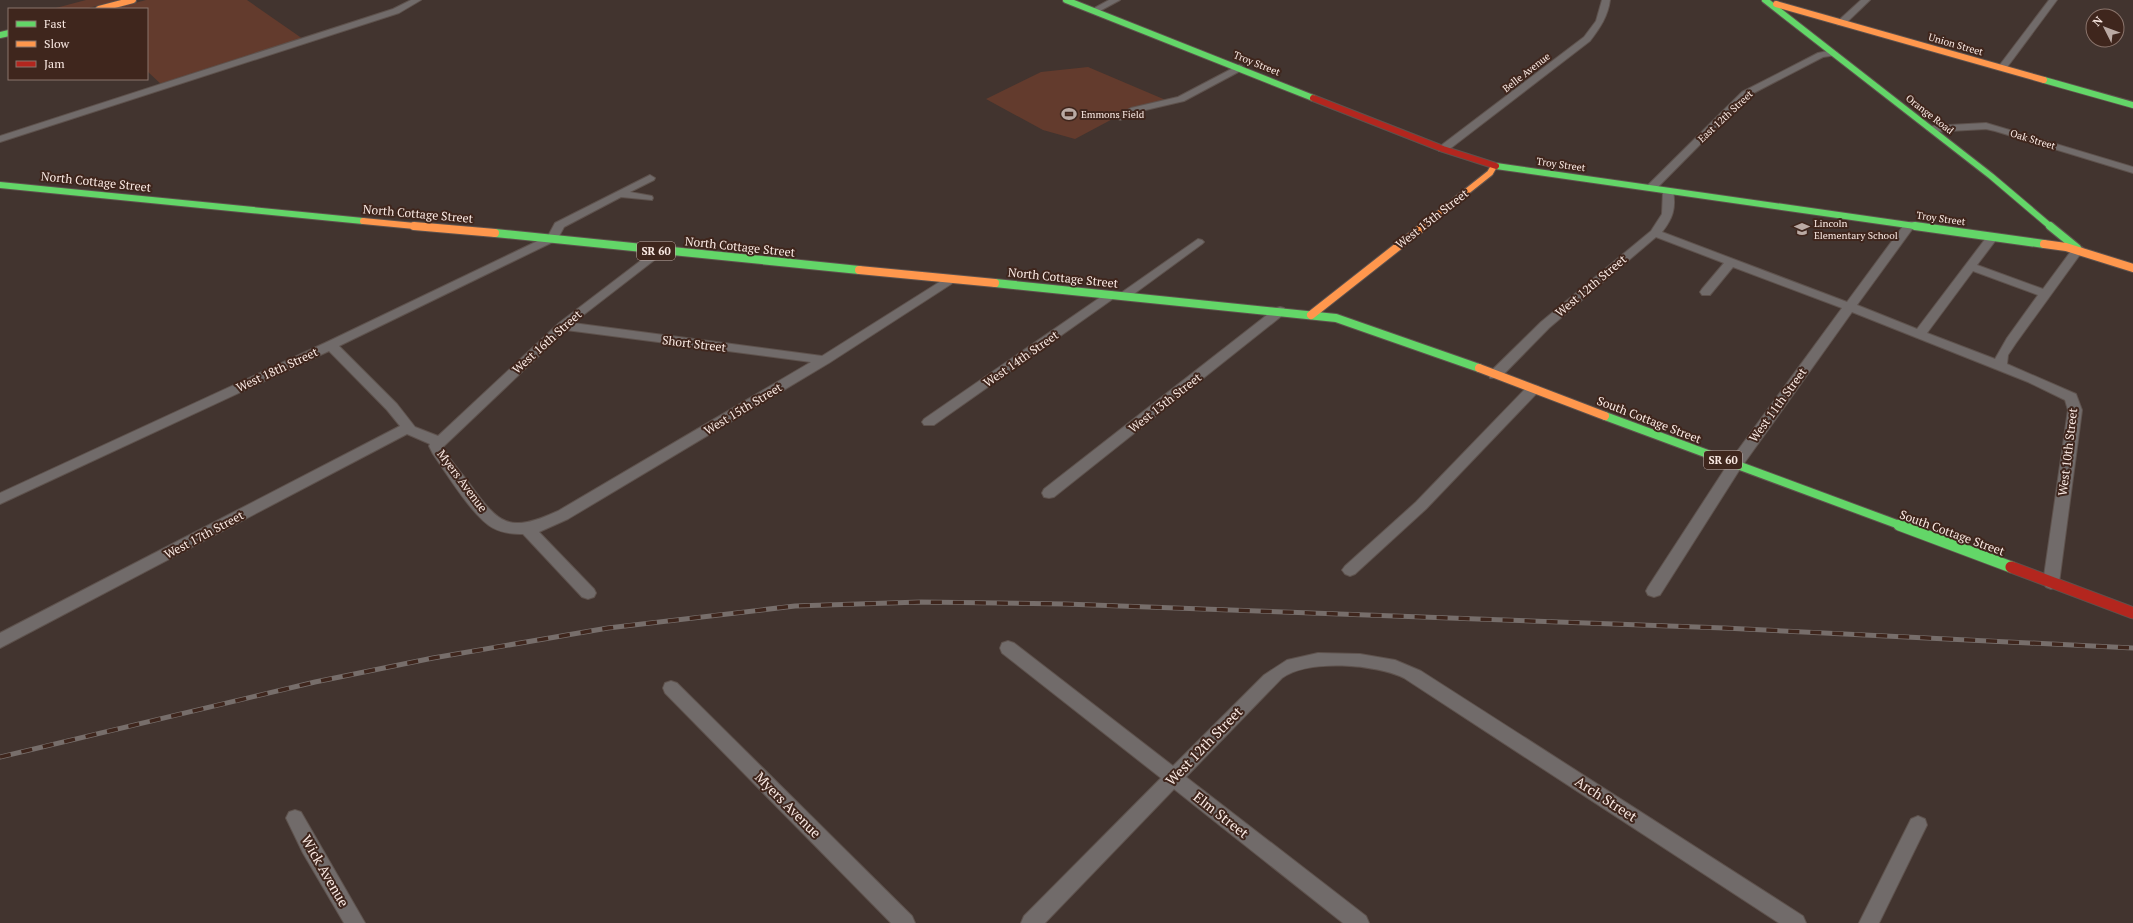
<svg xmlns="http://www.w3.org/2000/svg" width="2133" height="923" font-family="'PT Serif',serif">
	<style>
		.green { fill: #633b2d }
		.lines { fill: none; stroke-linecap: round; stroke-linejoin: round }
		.street-casing { stroke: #5e524d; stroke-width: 2 }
		.fast-far2-casing { stroke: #5e524d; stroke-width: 8 }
		.fast-far1-casing { stroke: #5e524d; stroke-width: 10 }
		.fast-casing { stroke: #5e524d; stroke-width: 13 }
		.slow-far1-casing { stroke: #5e524d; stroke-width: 8 }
		.slow-casing { stroke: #5e524d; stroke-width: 10 }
		.jam-far1-casing { stroke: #5e524d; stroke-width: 8 }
		.jam-casing { stroke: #5e524d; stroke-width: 13 }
		.street { fill: #716b6a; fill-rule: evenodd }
		.fast-far2 { stroke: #63d668; stroke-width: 6 }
		.fast-far1 { stroke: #63d668; stroke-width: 8 }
		.fast { stroke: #63d668; stroke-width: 11 }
		.slow-far1 { stroke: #ff974d; stroke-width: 6 }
		.slow { stroke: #ff974d; stroke-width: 8 }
		.jam-far1 { stroke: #b3261e; stroke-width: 6 }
		.jam { stroke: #b3261e; stroke-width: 11 }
		.rail-casing { stroke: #776e6b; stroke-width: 5 }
		.rail { stroke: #3f261d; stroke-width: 3.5; stroke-dasharray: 11; stroke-linecap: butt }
		.labels { text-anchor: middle; stroke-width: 4; stroke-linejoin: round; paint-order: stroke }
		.far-street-label { font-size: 10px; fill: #fae9e3; stroke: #3f261d }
		.far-poi-label { font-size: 10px; fill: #fae9e3; stroke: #3f261d; text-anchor: start }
		.shield { fill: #3f261d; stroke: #c2aea8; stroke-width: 1 }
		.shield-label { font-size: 11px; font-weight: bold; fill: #fae9e3 }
		.street-label { font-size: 12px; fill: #fae9e3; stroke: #3f261d }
		.near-street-label { font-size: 14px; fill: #fae9e3; stroke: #3f261d }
	</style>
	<rect width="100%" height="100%" fill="#42342f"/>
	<g class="green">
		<path d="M86,0H119L85,9H52Z"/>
		<path d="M146,0H247L303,39L162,85L147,71V9H113Z"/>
		<path d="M1088,67L1168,101L1137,106L1075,139L1043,130L986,99L1041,72Z"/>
	</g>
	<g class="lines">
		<g class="street-casing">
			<g id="street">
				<path d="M411,0H421L399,13L0,142V136L393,9Z"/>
				<path d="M1109,0H1120L1096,13L1089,11Z"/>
				<path d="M1602,0H1610C1608,16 1600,28 1590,41L1447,151H1439L1438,149L1439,147L1584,37L1596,21Z"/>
				<path d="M1861,0H1870L1844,25H1838V21Z"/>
				<path d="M2049,0H2057L2005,70H1999V66Z"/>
				<path d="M1833,50L1838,53L1836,55L1823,57L1748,96L1655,190H1647L1646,188L1647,186L1742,92L1818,53Z"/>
				<path d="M1239,65L1242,66V70L1184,101L1137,112L1120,120L1115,117L1131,108L1178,97Z"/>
				<path d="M1986,123L2133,167V173L1995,131L1986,129L1931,132L1926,129L1931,126Z"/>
				<path d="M650,175L655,178L654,180L630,192L652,196L653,198L652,200L621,197L564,227L557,240L339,346L397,404L415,427L438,436L559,323L656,249L660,248L666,251L573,323L822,356L949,276L953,275L959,279L829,363L568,519L539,532L594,589L596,593L594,597L588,599L582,597L523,534C513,534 502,533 493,528C473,517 447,474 433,454L429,446L430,444L407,434L0,648V633L400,426L387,410L329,351L0,504V493L327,342L548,236L555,223ZM566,330L811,362L558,511C508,534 499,524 469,483C460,471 449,460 443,447Z"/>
				<path d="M1668,188L1673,191C1676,208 1673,218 1662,232L1847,302L1906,222H1914L1916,224L1857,305L1917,329L1989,234H1997L1999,236L1977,265L2043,289L2074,247H2082L2084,249L2016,343L2008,355L2007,364L2076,394L2082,410L2059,583L2056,587L2051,589L2046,587L2043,583L2068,410L2065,400L2028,382L1852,312L1740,469L1660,595L1654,597L1648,595L1646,591L1648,587L1730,461L1842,308L1733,267L1710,295H1702L1700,292L1702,289L1724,263L1656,237L1549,328L1500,378H1490L1489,375L1490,372L1541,322L1651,231L1662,214L1663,191ZM1973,271L2038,295L2007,338L1995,359L1927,333Z"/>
				<path d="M1198,239L1202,240L1204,242L1202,244L1127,299L1123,300L1117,296L934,425H924L922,422L924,419L1108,292L1112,291L1118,295Z"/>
				<path d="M1280,307L1284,308L1286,311L1284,314L1054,497L1049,498L1044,497L1042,493L1044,489L1276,308Z"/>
				<path d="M1533,385L1538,386L1540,389L1538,392L1426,509L1355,574L1350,576L1345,574L1342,570L1345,566L1416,502L1528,386Z"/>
				<path d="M1008,641L1014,643L1173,766L1264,675L1287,660L1318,653L1360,654L1395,660L1421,671L1803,916L1806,923H1779L1404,678C1376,664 1308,659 1282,678L1186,777L1366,916L1369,923H1343L1174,789L1045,923H1021L1024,916L1161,778L1002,653L1000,648L1002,643Z"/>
				<path d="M671,681L677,683L912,916L915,923H891L665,693L663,688L665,683Z"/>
				<path d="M295,810L301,812L365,923H344L303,853L286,818L289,812Z"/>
				<path d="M1918,816L1925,819L1927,825L1879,923H1859L1911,819Z"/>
			</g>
		</g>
		<g class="fast-far2-casing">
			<g id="fast-far2">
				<path d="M1066,0L1313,98"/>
				<path d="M1765,0L1991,176L2051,227"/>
				<path d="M0,35L9,33"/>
				<path d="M2044,80L2133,105"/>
				<path d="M1496,166L1922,227"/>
				<path d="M0,185L363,221"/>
			</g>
		</g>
		<g class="fast-far1-casing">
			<g id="fast-far1">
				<path d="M1915,226L2044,244"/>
				<path d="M2050,226L2077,248"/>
				<path d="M495,233L859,270"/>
				<path d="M995,283L1336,318L1479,368"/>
				<path d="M1605,416L1902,526"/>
			</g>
		</g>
		<g class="fast-casing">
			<path id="fast" d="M1899,525L2011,567"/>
		</g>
		<g class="slow-far1-casing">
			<g id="slow-far1">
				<path d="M1776,4L2044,80"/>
				<path d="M99,9L133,0"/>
				<path d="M363,221L425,227"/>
				<path d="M1422,227L1490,173L1494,166"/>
			</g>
		</g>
		<g class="slow-casing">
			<g id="slow">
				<path d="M414,226L495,233"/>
				<path d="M2044,244L2066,247L2133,268"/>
				<path d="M859,270L995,283"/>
				<path d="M1311,315L1424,226"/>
				<path d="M1479,368L1605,416"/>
			</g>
		</g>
		<g class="jam-far1-casing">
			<path id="jam-far1" d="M1313,98L1443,149L1496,166"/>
		</g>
		<g class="jam-casing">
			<path id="jam" d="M2011,567L2133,613"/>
		</g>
		<use href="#street" class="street"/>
		<use href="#fast-far2" class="fast-far2"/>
		<use href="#fast-far1" class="fast-far1"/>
		<use href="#fast" class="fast"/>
		<use href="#slow-far1" class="slow-far1"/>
		<use href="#slow" class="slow"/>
		<use href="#jam-far1" class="jam-far1"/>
		<use href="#jam" class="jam"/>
		<g class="rail-casing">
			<path id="rail" d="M0,757L315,682L433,658L608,628L795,606L921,602L1065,604L1724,628L2133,648"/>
		</g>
		<use href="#rail" class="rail"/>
	</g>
	<defs>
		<g id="stadium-bare" transform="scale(1.2)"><path d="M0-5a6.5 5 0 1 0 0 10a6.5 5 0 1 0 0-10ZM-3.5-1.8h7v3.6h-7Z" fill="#baaaa4" stroke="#3f261d" stroke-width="2.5" paint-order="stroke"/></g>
		<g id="school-bare" transform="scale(1.2)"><path d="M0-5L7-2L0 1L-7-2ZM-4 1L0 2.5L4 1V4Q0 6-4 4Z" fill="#baaaa4" stroke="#3f261d" stroke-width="2.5" paint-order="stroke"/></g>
	</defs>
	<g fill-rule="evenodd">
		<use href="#stadium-bare" x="1069" y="114"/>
		<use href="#school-bare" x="1802" y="229"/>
	</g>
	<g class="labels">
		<g class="far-street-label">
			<text transform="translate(1956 44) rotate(16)" y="4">Union Street</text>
			<text transform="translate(1257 63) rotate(22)" y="4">Troy Street</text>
			<text transform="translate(1526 72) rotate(-38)" y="4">Belle Avenue</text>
			<text transform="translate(1930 114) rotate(38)" y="4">Orange Road</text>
			<text transform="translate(1725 116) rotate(-43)" y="4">East 12th Street</text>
			<text transform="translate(2033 139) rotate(17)" y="4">Oak Street</text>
			<text transform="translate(1561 164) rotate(8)" y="4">Troy Street</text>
			<text transform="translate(1941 218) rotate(8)" y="4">Troy Street</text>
		</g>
		<g class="far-poi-label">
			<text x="1081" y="118">Emmons Field</text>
			<text x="1814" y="227">Lincoln<tspan x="1814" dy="12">Elementary School</tspan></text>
		</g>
		<g class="shield">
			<rect x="637" y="242" width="38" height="18" rx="3"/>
			<rect x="1704" y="451" width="38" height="18" rx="3"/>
		</g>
		<g class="shield-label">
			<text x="656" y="255">SR 60</text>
			<text x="1723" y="464">SR 60</text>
		</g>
		<g class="street-label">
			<text transform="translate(96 182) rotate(6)" y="4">North Cottage Street</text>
			<text transform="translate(418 214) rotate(5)" y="4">North Cottage Street</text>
			<text transform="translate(1432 219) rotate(-38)" y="4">West 13th Street</text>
			<text transform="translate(740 247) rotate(6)" y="4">North Cottage Street</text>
			<text transform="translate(1063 278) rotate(6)" y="4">North Cottage Street</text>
			<text transform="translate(1591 286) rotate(-40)" y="4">West 12th Street</text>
			<text transform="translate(547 342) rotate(-42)" y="4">West 16th Street</text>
			<text transform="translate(694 344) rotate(7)" y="4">Short Street</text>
			<text transform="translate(1021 359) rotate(-35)" y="4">West 14th Street</text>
			<text transform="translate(277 370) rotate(-25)" y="4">West 18th Street</text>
			<text transform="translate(1165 403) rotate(-38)" y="4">West 13th Street</text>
			<text transform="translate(1778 405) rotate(-54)" y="4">West 11th Street</text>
			<text transform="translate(743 409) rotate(-31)" y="4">West 15th Street</text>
			<text transform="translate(1649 420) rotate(21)" y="4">South Cottage Street</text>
			<text transform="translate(2068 452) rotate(-83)" y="4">West 10th Street</text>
			<text transform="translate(462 481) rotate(53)" y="4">Myers Avenue</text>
			<text transform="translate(1952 533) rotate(20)" y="4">South Cottage Street</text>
			<text transform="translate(204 535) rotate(-28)" y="4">West 17th Street</text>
		</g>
		<g class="near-street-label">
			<text transform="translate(1204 746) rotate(-46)" y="5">West 12th Street</text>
			<text transform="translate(1606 799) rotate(33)" y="5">Arch Street</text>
			<text transform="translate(788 805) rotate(45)" y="5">Myers Avenue</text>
			<text transform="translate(1221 815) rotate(38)" y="5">Elm Street</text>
			<text transform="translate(325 871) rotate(60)" y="5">Wick Avenue</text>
		</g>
	</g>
	<rect x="8" y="8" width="140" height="72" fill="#3f261d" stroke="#8a746c"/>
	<rect x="16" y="21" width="20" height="6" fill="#63d668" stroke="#8a746c"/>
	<text x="44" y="28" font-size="12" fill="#fae9e3">Fast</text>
	<rect x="16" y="41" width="20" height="6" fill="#ff974d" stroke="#8a746c"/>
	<text x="44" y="48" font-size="12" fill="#fae9e3">Slow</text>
	<rect x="16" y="61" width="20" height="6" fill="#b3261e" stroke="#8a746c"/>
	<text x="44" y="68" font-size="12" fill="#fae9e3">Jam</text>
	<g transform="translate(2105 28) rotate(312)"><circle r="19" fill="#3f261d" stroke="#8a746c"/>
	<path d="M0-3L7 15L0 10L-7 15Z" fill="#baaaa4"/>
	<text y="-6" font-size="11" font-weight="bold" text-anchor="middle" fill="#fae9e3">N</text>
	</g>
</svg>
